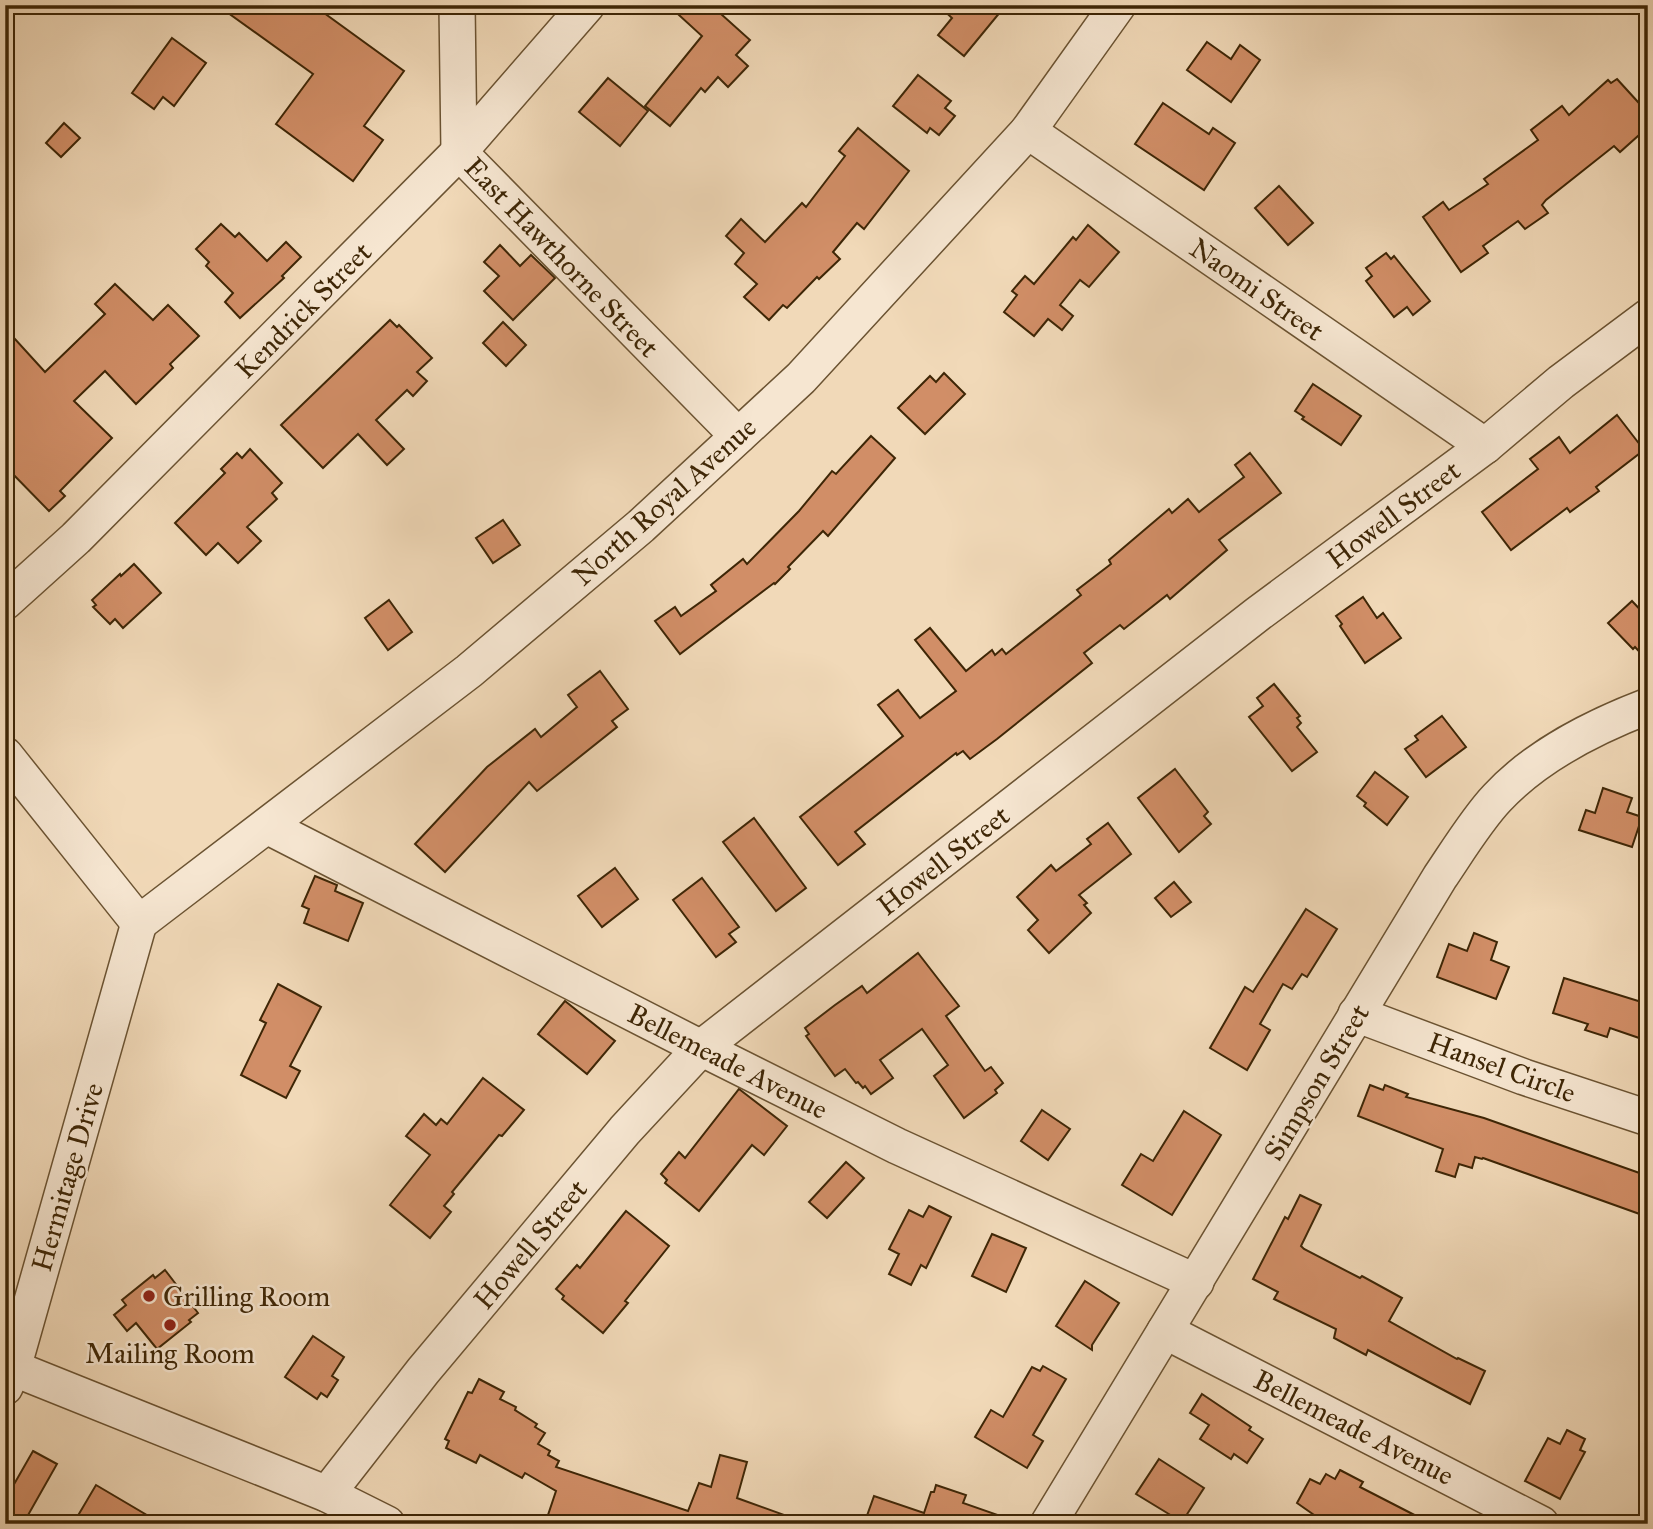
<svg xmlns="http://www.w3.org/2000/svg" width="1653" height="1529" font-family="'IM FELL Great Primer',serif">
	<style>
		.building { fill: #d18e67; stroke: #3e2606; stroke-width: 2 }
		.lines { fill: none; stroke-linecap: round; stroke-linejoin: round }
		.minor-casing { stroke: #6b5332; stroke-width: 38 }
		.minor { stroke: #f6e6d1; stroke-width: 35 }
		.poi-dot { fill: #8f2418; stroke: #f6e6d1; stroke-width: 2.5 }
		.labels { text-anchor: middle; stroke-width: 5; stroke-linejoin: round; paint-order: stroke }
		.street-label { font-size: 28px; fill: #3e2606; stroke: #f6e6d1 }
		.poi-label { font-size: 28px; fill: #3e2606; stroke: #f6e6d1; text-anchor: start }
	</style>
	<rect width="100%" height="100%" fill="#f1d9b8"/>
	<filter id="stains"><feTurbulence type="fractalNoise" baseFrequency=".00286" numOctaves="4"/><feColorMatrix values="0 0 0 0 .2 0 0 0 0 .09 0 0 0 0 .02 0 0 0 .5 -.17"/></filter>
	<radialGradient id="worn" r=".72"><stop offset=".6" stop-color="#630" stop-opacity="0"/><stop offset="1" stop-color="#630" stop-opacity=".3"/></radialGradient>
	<g class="building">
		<path d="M217,5H313L404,71L364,126L383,140L353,181L276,124L313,74Z"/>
		<path d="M668,5H711L750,40L736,55L748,66L728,87L718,77L705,92L701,88L670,126L645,106L702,36Z"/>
		<path d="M938,5H1006L964,56L938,35L952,18Z"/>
		<path d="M172,38L206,63L174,106L163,97L154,109L132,93Z"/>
		<path d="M1207,42L1231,59L1240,45L1260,60L1231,102L1187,70Z"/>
		<path d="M918,75L951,101L945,108L955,116L939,135L930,128L927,133L893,106Z"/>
		<path d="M608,78L648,111L620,146L579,112Z"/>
		<path d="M1617,79L1648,113V127L1620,152L1614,146L1546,200L1542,205L1548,213L1525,229L1518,221L1483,246L1488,253L1461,272L1423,217L1443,202L1449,210L1488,184L1484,179L1538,140L1531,130L1562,106L1569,115L1608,80L1611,83Z"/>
		<path d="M1163,103L1209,134L1213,128L1235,143L1204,190L1135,144Z"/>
		<path d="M64,123L80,138L61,157L46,143Z"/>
		<path d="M858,128L909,171L864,229L857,223L833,252L840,259L819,279L817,277L787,308L783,305L769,320L744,297L757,284L735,264L744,253L726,236L741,219L765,242L802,203L806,207L845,156L839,151Z"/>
		<path d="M1279,186L1313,223L1288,245L1255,208Z"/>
		<path d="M221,224L235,237L239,233L267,261L286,242L301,257L282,276L284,278L240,318L225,302L233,293L206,266L209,262L196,249Z"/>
		<path d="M1088,225L1119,252L1089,287L1080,280L1060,305L1073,316L1062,330L1048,319L1034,336L1004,312L1017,295L1012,291L1025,276L1034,284L1073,237L1076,240Z"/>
		<path d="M500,245L520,266L531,255L555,278L513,320L484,291L499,276L484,262Z"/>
		<path d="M1386,253L1391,259L1394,256L1430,301L1413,315L1407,307L1394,317L1366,281L1372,276L1366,268Z"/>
		<path d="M115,284L153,320L168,305L199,336L170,364L173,368L136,404L105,371L74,401L112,438L60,491L65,496L49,511L5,466V328L45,372L105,314L95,304Z"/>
		<path d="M390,320L397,327L399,325L432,358L417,372L427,381L413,396L407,390L376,420L404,449L387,465L358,434L323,468L281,425Z"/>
		<path d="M503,322L526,345L506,366L483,343Z"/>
		<path d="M944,373L965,394L925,434L898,408L930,376L936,382Z"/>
		<path d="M1313,384L1361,416L1341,445L1302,419L1304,417L1295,411Z"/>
		<path d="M1617,415L1644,450L1596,487L1599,491L1570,512L1567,508L1511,550L1482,512L1538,469L1530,459L1559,437L1570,453Z"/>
		<path d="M871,436L895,458L828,536L823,531L788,567L790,569L775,584L774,583L680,654L655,621L675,607L681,616L716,591L711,585L743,559L747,564L799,511L832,471L836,474Z"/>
		<path d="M250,449L282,483L272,493L277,499L247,527L261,541L238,563L218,543L206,555L175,523L225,473L221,469L237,453L242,458Z"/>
		<path d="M1250,453L1281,493L1219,540L1227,550L1170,599L1167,595L1124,629L1120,625L1084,653L1092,663L997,739L970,759L963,751L957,755L956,753L855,832L865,844L838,865L800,817L903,736L878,705L898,690L920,718L956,691L915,640L930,628L966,671L992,650L995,655L1002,649L1006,654L1081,595L1077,590L1111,564L1109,560L1169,509L1172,513L1188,499L1199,512L1244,477L1235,465Z"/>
		<path d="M503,520L520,545L493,563L476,538Z"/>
		<path d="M134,564L161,593L123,628L115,619L110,624L93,607L96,605L92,600L120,574L121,576Z"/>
		<path d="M1363,597L1377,618L1383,613L1401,638L1365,663L1340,626L1342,624L1336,616Z"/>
		<path d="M389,600L412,632L388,650L365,618Z"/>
		<path d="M1632,601L1648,618V661L1635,647L1633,649L1608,623Z"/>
		<path d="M600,671L628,709L612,721L617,727L537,791L529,782L445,872L415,844L487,767L535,729L541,737L577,707L568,695Z"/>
		<path d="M1274,684L1300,716L1297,718L1301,723L1297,727L1317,752L1292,771L1249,717L1263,706L1257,698Z"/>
		<path d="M1442,716L1466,747L1426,777L1405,749L1418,740L1415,736Z"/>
		<path d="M1175,769L1208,812L1204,816L1211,824L1179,852L1138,798Z"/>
		<path d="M1375,772L1408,797L1387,825L1364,806L1366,803L1357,796Z"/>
		<path d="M1603,788L1632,798L1627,812L1642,817L1632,847L1579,830L1586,810L1595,813Z"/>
		<path d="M754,818L806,888L776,911L723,842Z"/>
		<path d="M1108,823L1131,854L1079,895L1087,903L1084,905L1091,913L1049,953L1028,930L1038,920L1017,897L1051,865L1056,871L1091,844L1087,839Z"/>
		<path d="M615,868L638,899L602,927L578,896Z"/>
		<path d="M315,876L337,885L335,891L363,903L348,941L304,923L309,909L302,906Z"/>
		<path d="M702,878L739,927L729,934L736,942L716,957L673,900Z"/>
		<path d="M1174,882L1191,902L1171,917L1155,898Z"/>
		<path d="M1306,909L1337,929L1307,977L1302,974L1292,989L1283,984L1260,1024L1270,1030L1247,1070L1210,1048L1245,987L1253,992Z"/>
		<path d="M1474,933L1497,942L1491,960L1509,967L1496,999L1437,977L1449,944L1467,951Z"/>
		<path d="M918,953L959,1006L946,1016L985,1071L991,1067L1003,1083L995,1090L997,1093L964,1118L934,1076L948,1065L922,1029L880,1060L893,1078L871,1094L865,1086L863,1088L858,1082L856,1083L845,1069L835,1076L806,1036L809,1034L805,1028L835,1005L862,986L867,993Z"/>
		<path d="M1564,978L1648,1004V1041L1610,1028L1607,1037L1585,1030L1588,1024L1553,1013Z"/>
		<path d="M278,984L321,1007L290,1066L300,1071L286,1098L241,1075L266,1023L260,1020Z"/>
		<path d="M565,1001L615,1041L587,1074L538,1034Z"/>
		<path d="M483,1078L524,1110L502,1136L499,1135L452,1192L454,1194L444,1206L451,1212L430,1238L390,1205L430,1155L406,1136L424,1114L436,1125L441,1119L447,1124Z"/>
		<path d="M1370,1085L1383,1090L1385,1085L1408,1094L1406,1097L1484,1118L1648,1176V1217L1483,1158L1482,1159L1475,1157L1472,1168L1459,1164L1455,1177L1436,1171L1443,1149L1358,1116Z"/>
		<path d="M739,1089L787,1126L764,1155L752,1145L699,1211L665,1183L667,1180L661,1174L679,1152L685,1158Z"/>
		<path d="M1042,1110L1070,1129L1048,1160L1021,1141Z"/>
		<path d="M1184,1111L1221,1135L1172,1215L1122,1185L1141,1154L1153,1161Z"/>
		<path d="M846,1162L864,1178L827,1218L809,1202Z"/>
		<path d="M1300,1195L1321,1205L1301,1246L1304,1249L1360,1278L1362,1276L1402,1298L1389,1321L1457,1359L1458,1358L1485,1371L1470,1404L1368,1350L1366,1355L1334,1338L1336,1329L1274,1299L1278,1292L1253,1279L1285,1217L1288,1219Z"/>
		<path d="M929,1206L951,1217L926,1268L921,1265L911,1285L889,1274L899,1254L889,1249L909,1210L923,1217Z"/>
		<path d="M626,1211L669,1246L625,1301L628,1303L603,1333L562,1299L564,1296L556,1289L577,1265L580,1268Z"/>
		<path d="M992,1234L1026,1248L1006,1292L972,1276Z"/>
		<path d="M165,1270L198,1313L189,1320L191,1322L157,1349L136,1323L127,1331L114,1315L126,1305L122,1300L153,1275L155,1278Z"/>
		<path d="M1085,1281L1119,1303L1092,1345V1350L1056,1326Z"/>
		<path d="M313,1336L344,1357L332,1376L338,1380L327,1397L321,1393L317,1399L285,1377Z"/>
		<path d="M1043,1366L1066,1379L1033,1435L1043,1441L1027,1468L975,1437L991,1410L1003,1417L1032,1367L1040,1371Z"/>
		<path d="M479,1379L504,1392L500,1399L516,1407L515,1410L537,1424L535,1427L545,1433L538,1444L550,1451L548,1455L559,1461L556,1467L688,1511L699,1483L711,1487L720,1455L747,1462L737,1498L801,1521L800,1524H545L556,1491L525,1473L522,1478L480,1455L476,1463L446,1448L449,1441L445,1439L468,1392L472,1393Z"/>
		<path d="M1202,1394L1251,1427L1249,1430L1263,1439L1247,1463L1234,1454L1231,1459L1200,1439L1209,1425L1190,1413Z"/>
		<path d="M1567,1430L1585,1439L1580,1450L1585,1452L1560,1499L1525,1481L1548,1438L1560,1444Z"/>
		<path d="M33,1451L57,1464L23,1524H5V1500Z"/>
		<path d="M1159,1459L1204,1488L1182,1522L1136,1494Z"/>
		<path d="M1340,1470L1363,1482L1360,1487L1432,1524H1327L1297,1503L1310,1479L1320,1484L1326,1474L1335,1479Z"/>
		<path d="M96,1485L162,1524H73Z"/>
		<path d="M936,1485L966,1495L963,1503L1015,1521L1014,1524H864L874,1496L924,1513L931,1492H934Z"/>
	</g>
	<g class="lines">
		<g class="minor-casing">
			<g id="minor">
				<path d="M457,5L459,152L738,436"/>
				<path d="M1028,131L1485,446"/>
				<path d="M5,602L76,538L459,152L587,5"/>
				<path d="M5,755L139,923"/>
				<path d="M267,826L701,1048L897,1146L1196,1282"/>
				<path d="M139,923L469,671L641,526L801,378L1028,131L1118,5"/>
				<path d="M1356,1014L1524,1077L1648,1118"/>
				<path d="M1165,1331L1541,1524"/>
				<path d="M5,1365L327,1494L387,1524"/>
				<path d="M5,1387L13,1368L139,923"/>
				<path d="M327,1494L423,1371L625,1130L701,1048L1259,613L1485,446L1561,382L1648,317"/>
				<path d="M1048,1524L1440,877C1457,852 1477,819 1497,798C1537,755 1593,727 1648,706"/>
			</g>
		</g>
		<use href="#minor" class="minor"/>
	</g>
	<g class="poi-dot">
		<circle cx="149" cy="1296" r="7"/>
		<circle cx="170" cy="1325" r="7"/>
	</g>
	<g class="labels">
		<g class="street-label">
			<text transform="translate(562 257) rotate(46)" y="10">East Hawthorne Street</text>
			<text transform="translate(1257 289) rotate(35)" y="10">Naomi Street</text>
			<text transform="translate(303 310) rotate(-45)" y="10">Kendrick Street</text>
			<text transform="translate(664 501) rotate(-42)" y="10">North Royal Avenue</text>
			<text transform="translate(1393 514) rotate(-37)" y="10">Howell Street</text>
			<text transform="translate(943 860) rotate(-38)" y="10">Howell Street</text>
			<text transform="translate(728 1061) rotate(27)" y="10">Bellemeade Avenue</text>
			<text transform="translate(1502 1067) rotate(20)" y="10">Hansel Circle</text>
			<text transform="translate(1316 1082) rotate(-59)" y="10">Simpson Street</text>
			<text transform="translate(67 1177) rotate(-74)" y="10">Hermitage Drive</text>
			<text transform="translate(530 1244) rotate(-50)" y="10">Howell Street</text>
			<text transform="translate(1354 1427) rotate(27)" y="10">Bellemeade Avenue</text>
		</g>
		<g class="poi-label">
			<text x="163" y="1306">Grilling Room</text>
			<text x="170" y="1363" text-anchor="middle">Mailing Room</text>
		</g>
	</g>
	<rect width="1653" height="1529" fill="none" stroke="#f1d9b8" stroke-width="28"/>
	<rect x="7" y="7" width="1639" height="1515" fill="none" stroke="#3e2606" stroke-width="3.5"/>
	<rect x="14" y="14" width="1625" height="1501" fill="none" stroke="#3e2606" stroke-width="2"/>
	<rect width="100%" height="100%" filter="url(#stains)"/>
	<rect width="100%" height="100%" fill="url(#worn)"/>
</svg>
